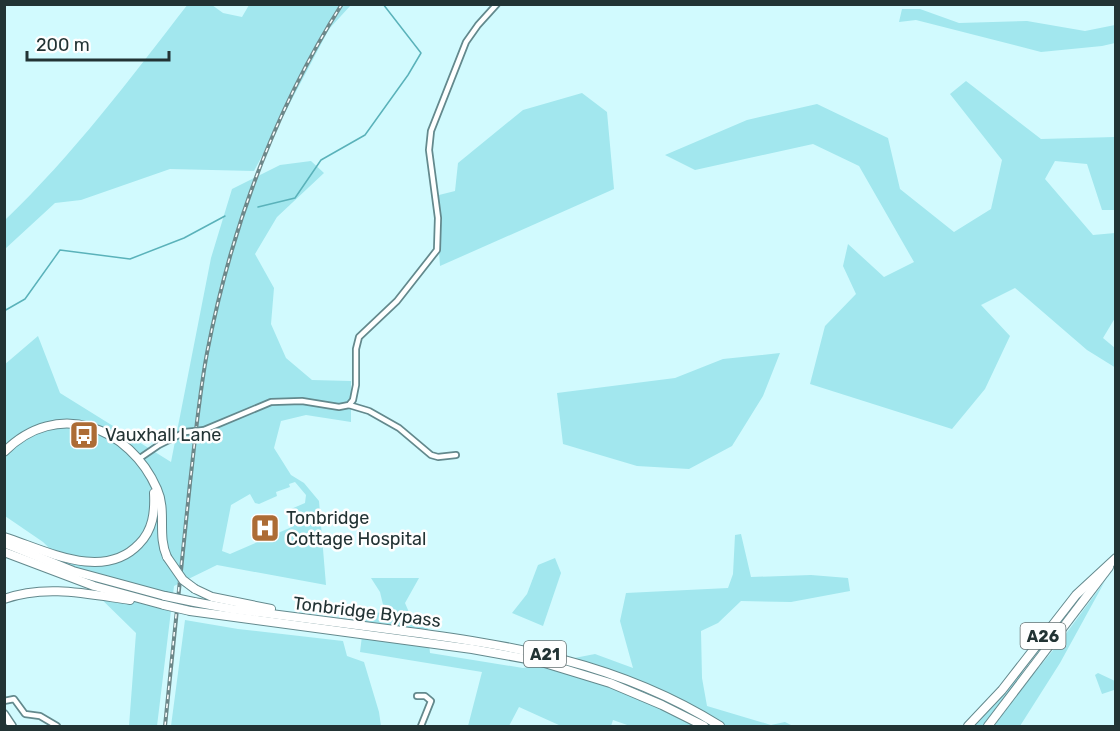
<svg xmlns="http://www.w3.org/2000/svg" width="1120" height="731" font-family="Rubik,sans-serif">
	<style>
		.green { fill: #a2e7ee; fill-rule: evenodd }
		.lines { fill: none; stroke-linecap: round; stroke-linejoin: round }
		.stream { stroke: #5ab2ba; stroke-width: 1.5 }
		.street-casing { stroke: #63898d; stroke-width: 8 }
		.primary-casing { stroke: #63898d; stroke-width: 10 }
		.highway-casing { stroke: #63898d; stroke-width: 10 }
		.street { stroke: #fff; stroke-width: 4.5 }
		.primary { stroke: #fff; stroke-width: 7 }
		.highway { stroke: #fff; stroke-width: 8 }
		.rail-casing { stroke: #6d888a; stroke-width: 4 }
		.rail { stroke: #fefefe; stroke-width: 1.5; stroke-dasharray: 4.5; stroke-linecap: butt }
		.street-bridge-casing { stroke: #63898d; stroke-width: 8; stroke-linecap: butt }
		.highway-bridge-casing { stroke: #63898d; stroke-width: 10; stroke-linecap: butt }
		.street-bridge { stroke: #fff; stroke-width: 4.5 }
		.highway-bridge { stroke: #fff; stroke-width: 8 }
		.labels { text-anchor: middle; stroke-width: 5; stroke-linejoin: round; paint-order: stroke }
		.shield { fill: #fefefe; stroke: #647071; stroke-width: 1.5 }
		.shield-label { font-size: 16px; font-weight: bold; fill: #223334 }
		.poi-label { font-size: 18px; fill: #223334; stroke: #fefefe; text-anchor: start }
		.street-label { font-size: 18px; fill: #223334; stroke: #fefefe }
	</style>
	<rect width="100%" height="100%" fill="#d1fafe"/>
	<g class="green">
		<path d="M188,4L212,5L223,13L242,17L249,5H351L329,29L254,171L170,169L81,200L55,203L5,249V220C73,155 130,79 188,4Z"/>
		<path d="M902,9H920L959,23L1027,21L1085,31L1115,25V43L1102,46L1041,52L916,20L899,22Z"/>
		<path d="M966,81L1041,139L1115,137V210H1102L1087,164L1055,161L1045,179L1093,235L1115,233V318L1103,338L1115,348L1116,368L1087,350L1015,288L981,305L1010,336L985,389L952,429L810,384L825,326L856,294L843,266L848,244L884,277L914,262L859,166L813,144L695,170L665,155L747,120L817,104L888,138L900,189L954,232L991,209L1002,160L950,94Z"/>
		<path d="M582,93L607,112L614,189L440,266L435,196L455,191L458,163L523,110Z"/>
		<path d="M311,161L324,173L277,217L255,254L274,288L271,324L286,358L312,380L351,381V422L306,415L281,421L274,448L291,475L304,483L319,501L326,585L217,565L174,586L157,726H129L136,633L43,542L5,516L4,365L38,336L60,393L171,462L211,258L232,189L280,165ZM295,482L306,495L305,503L291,509L290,513L294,526L230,554L222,551L231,505L250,494L255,503L259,504L277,496L276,492L290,487L289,484Z"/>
		<path d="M780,353L763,396L732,446L689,469L637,466L563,444L557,393L675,378L723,359Z"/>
		<path d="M741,534L751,577L811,575L848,578L850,591L791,602L741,601L718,623L701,631L702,678L707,706L771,725L785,722L793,726H630L613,720L611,726H561L519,707L509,726H468L482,672L360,652L365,612L385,613L380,592L371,578H419L405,603L411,617L427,622L430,653L523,668L595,654L633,668L620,621L626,593L728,588L733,574L735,535Z"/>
		<path d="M555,558L561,573L543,626L512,613L527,594L538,565Z"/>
		<path d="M1105,581L1060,663L1020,726H994L1017,694L1059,643Z"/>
		<path d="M185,620L238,629L343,641L347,656L364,662L379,712L381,726H171Z"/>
		<path d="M1022,670L1023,675L986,726H974Z"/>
		<path d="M1098,673L1115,681V692L1114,690L1102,694L1095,675Z"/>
	</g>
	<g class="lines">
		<g class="stream">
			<path d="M258,207L295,198L321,160L365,135L408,75L421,53L383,4"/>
			<path d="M4,311L25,299L60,250L130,259L184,238L225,216"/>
		</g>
		<g class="street-casing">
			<g id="street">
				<path d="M349,405L369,411L399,428L431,455L438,457L456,455"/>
				<path d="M204,430L271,402L302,401L339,407L349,405L353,400L356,385V349L359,337L397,301L437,250L438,218L429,150L431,131L466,42L478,25L497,4"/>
				<path d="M140,458L159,445L185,432"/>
				<path d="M417,696H425L431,701L421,726"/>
				<path d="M4,701L14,699L25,714L40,716L57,726"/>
			</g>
		</g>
		<g class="primary-casing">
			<path id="primary" d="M4,714L12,726"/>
		</g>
		<g class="highway-casing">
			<g id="highway">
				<path d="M4,452C57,398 130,427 157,489C167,511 157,535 167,557"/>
				<path d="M4,537C45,550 103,582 139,544C153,530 155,512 154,493"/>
				<path d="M4,543L73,571L165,596"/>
				<path d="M4,552L94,586L164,605"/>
				<path d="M195,589L212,597L271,609"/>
				<path d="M4,599C45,584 88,594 130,600"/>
				<path d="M194,602L232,609C286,616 340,623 395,630C511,645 618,662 720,726"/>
				<path d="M190,611L472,649L538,661L610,683L662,705L704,726"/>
				<path d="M968,726L1002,690L1076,595L1116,558"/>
				<path d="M988,726L1109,567"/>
			</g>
		</g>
		<use href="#street" class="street"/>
		<use href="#primary" class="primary"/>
		<use href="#highway" class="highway"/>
		<g class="rail-casing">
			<path id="rail" d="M165,726C173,645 181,564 190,483C195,440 199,396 207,353C231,229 274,111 342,4"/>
		</g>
		<use href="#rail" class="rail"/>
		<g class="street-bridge-casing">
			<path id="street-bridge" d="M185,432L204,430"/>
		</g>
		<g class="highway-bridge-casing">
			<g id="highway-bridge">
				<path d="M167,557L183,580L195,589"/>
				<path d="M165,596L194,602"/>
				<path d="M164,605L190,611"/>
			</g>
		</g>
		<use href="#street-bridge" class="street-bridge"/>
		<use href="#highway-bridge" class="highway-bridge"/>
	</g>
	<defs>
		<g id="bus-square" transform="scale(1.5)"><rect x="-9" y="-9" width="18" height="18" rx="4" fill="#ad6c35" stroke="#fefefe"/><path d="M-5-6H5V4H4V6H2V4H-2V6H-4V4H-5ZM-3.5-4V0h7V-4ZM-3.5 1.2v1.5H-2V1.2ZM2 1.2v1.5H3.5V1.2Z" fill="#fff"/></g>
		<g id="hospital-square" transform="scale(1.5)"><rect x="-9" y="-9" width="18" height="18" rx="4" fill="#ad6c35" stroke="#fefefe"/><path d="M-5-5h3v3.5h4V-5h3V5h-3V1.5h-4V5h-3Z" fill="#fff"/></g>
	</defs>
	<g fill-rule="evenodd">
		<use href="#bus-square" x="84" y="435"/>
		<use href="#hospital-square" x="265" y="528"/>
	</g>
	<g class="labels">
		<g class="shield">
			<rect x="1020.5" y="623" width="45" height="26" rx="4.5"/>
			<rect x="524" y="641" width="42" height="26" rx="4.5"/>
		</g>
		<g class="shield-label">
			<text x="1043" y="642">A26</text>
			<text x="545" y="660">A21</text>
		</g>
		<g class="poi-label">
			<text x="105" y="441">Vauxhall Lane</text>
			<text x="286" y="524">Tonbridge<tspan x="286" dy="21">Cottage Hospital</tspan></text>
		</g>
		<g class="street-label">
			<text transform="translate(367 612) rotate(7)" y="6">Tonbridge Bypass</text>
		</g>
	</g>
	<rect width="1120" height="731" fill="none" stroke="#223334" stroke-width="12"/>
	<path d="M27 51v9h142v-9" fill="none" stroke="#223334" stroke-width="3"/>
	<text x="36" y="51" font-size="18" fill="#223334" stroke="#fefefe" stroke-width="4.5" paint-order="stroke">200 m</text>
</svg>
